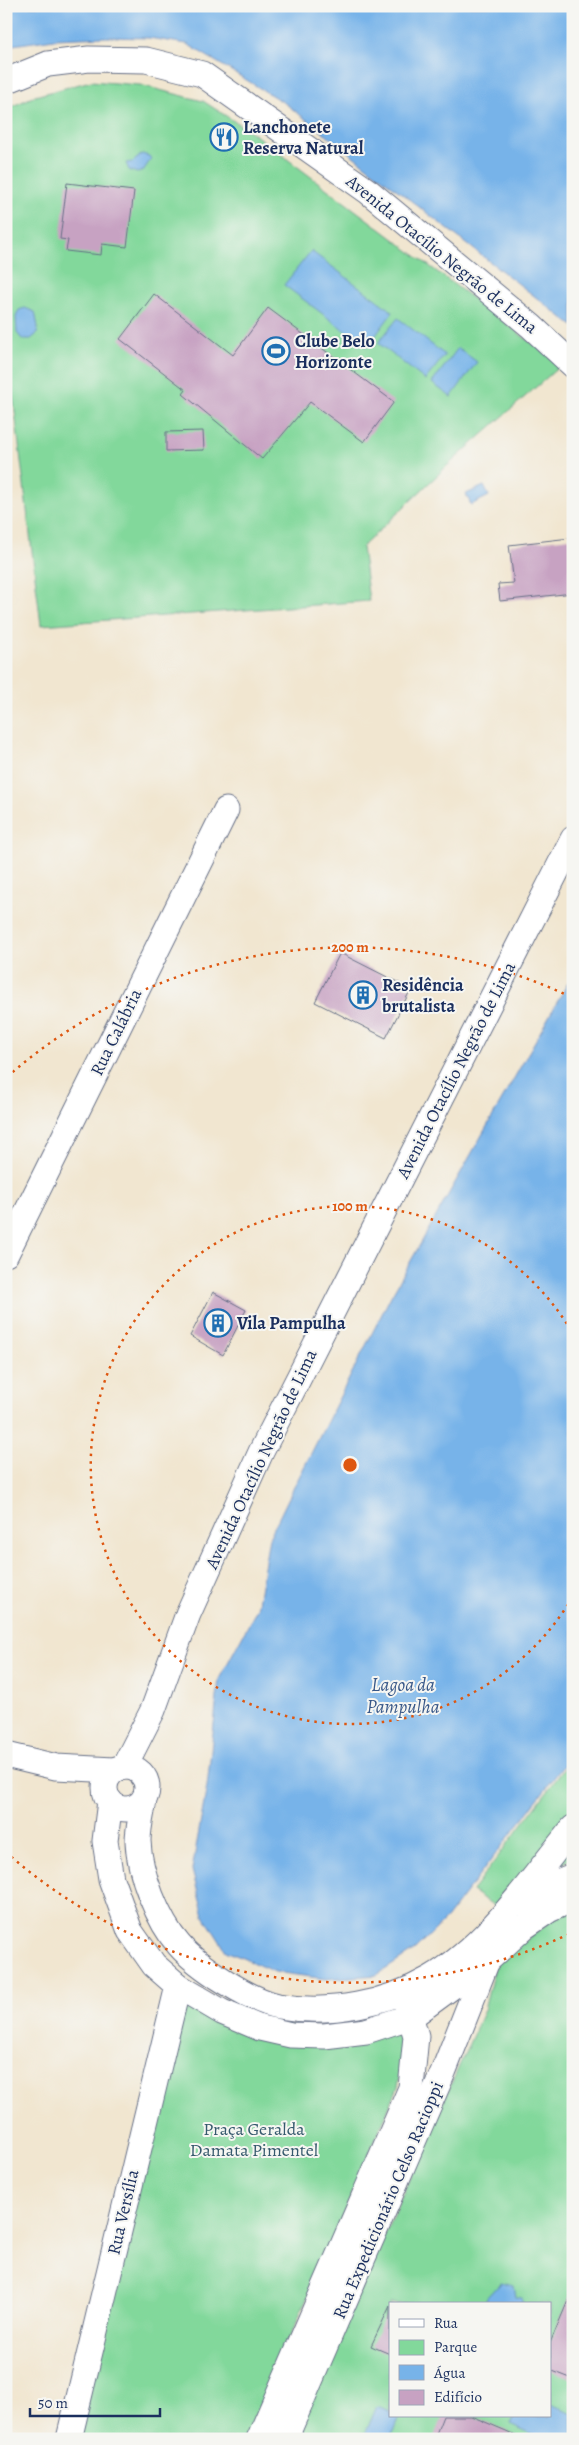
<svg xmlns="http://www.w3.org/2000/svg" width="579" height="2445" font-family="Alegreya,serif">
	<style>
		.green { fill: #82d89b; stroke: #4e847c; fill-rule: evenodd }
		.water { fill: #77b3e9; stroke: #4971a4 }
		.building { fill: #c7a2c2 }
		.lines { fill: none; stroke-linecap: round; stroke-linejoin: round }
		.minor-casing { stroke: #666f86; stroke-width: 27 }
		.minor { stroke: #fff; stroke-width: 25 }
		.ring { fill: none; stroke: #de5710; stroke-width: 2.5; stroke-dasharray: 2.5 5 }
		.labels { text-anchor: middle; stroke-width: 4; stroke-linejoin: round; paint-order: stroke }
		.poi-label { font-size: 18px; font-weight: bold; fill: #1b2f5e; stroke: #f6f6f2; text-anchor: start }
		.street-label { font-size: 18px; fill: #1b2f5e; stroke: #f6f6f2 }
		.park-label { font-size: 18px; fill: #35596d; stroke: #f6f6f2 }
		.water-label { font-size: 19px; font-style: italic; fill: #375788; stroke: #f6f6f2 }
		.centre { fill: #de5710; stroke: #f6f6f2; stroke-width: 2.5 }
		.ring-label { font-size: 15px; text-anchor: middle; font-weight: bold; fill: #de5710; stroke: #f6f6f2; stroke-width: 4; stroke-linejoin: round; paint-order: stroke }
	</style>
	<rect width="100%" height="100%" fill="#f6f6f2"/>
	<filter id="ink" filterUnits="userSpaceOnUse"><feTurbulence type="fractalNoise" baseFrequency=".02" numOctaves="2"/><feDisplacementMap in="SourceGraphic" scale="10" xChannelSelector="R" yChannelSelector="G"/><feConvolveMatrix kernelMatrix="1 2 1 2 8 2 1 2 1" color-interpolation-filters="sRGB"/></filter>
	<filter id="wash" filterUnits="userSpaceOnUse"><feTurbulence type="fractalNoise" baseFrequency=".0096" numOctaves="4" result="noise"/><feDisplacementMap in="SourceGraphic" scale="20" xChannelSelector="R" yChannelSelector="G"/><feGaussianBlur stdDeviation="1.12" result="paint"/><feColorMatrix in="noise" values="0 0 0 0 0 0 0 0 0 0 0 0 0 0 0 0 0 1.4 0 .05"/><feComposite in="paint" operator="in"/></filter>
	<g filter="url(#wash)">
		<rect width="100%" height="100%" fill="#f1e6d0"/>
		<g class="green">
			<path d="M91,81L140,85L203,101L254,134L561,365L448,465L362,547L369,601L41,625L6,338V109L35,96Z"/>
			<path d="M573,1757V1857L496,1907L472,1891Z"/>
			<path d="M573,1905V2439H294L484,2010L496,1962ZM390,2304H550V2416H390Z"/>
			<path d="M174,1981L222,2012L322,2032L411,2018L398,2087L246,2439H76Z"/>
		</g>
		<g class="water">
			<path d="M6,6H573V326L286,104L187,44L149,38L106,37L54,39L6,46Z"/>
			<path d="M142,154L149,156L151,159L143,171L137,173L129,170L126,163L133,162Z"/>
			<path d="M311,251L393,312L367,347L284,285Z"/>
			<path d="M25,308L35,312L38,327L37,334L31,339H22L17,333L16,317L19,310Z"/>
			<path d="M398,318L445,355L425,380L378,343Z"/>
			<path d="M458,348L477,362L451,397L432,383Z"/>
			<path d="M484,486L489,496L471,505L466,494Z"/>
			<path d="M573,974V1753L446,1919L415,1950L377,1975L326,1979L275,1972L226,1951L204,1916L192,1870L207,1786L219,1679L257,1609L269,1538L295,1485L391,1296Z"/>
			<path d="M501,2282L513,2285L515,2297L522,2298V2304H484L487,2297Z"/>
			<path d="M550,2404L573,2413V2439H544L510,2424L514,2416H550Z"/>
			<path d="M377,2406L390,2411V2416H399L390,2439H363Z"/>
		</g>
		<g id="blocks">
			<g class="building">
				<path d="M67,183L134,191L127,247L102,244L101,255L66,251L68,240L60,239Z"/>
				<path d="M154,294L233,355L268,308L394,402L364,442L310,402L262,459L183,394L186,390L120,339Z"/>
				<path d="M203,431L204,450L166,451V432Z"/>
				<path d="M570,538L573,593L500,601L498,584L514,583L509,545Z"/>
				<path d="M340,953L411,989L386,1038L315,1002Z"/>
				<path d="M213,1292L246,1310L223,1355L190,1336Z"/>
				<path d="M573,2289V2379L550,2370V2343Z"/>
				<path d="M390,2306V2354L371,2346Z"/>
				<path d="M443,2416H471L525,2439H434Z"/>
			</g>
		</g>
	</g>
	<g filter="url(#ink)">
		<use href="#blocks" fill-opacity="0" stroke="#666f86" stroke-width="1"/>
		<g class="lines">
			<g class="minor-casing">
				<g id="minor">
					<path d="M6,81L48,64L89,59L146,60L202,74L369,192L531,326L573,365"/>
					<path d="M6,1254L226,810"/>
					<path d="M6,1755L56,1767L114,1770"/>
					<circle cx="126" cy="1788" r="21"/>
					<path d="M124,1767L153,1710L188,1614L261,1452L573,839"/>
					<path d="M144,1800C142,1813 138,1828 138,1841C139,1873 158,1921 179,1945C198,1967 250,2000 278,2006C330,2015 386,2004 431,1978C490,1943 531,1879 573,1828"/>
					<path d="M110,1801L105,1841L111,1879L130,1931L154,1965L178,1986L222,2012L260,2028L291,2035L324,2036L366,2031L412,2016L487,1961L524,1927L549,1910L573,1899"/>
					<path d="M520,1903L545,1887L573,1876"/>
					<path d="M69,2439L178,1986"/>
					<path d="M259,2439L411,2088L416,2036L406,2002"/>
					<path d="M285,2439L444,2070L487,1961"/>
				</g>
			</g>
			<use href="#minor" class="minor"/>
		</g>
	</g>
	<g class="ring">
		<path d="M572 1598A259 259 0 1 1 572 1332"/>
		<path d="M569 1934A518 518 0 0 1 7 1853M7 1077A518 518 0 0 1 569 996"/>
	</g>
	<defs>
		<g id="restaurant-ring" transform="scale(1.4375)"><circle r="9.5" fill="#f6f6f2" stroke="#1f6fb2" stroke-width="1.5"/><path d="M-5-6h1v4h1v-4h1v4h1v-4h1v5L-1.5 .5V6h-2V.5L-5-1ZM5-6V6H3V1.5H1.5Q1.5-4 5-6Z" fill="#1f6fb2"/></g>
		<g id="stadium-ring" transform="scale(1.4375)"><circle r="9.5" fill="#f6f6f2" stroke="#1f6fb2" stroke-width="1.5"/><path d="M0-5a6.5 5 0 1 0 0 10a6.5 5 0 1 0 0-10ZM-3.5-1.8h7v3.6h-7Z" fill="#1f6fb2"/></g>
		<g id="building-ring" transform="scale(1.4375)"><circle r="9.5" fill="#f6f6f2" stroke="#1f6fb2" stroke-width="1.5"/><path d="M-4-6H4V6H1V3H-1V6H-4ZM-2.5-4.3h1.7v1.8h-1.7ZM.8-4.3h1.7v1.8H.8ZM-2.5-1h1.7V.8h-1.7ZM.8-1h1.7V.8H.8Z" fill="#1f6fb2"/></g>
	</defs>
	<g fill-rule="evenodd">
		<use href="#restaurant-ring" x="224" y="137"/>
		<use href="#stadium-ring" x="276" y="351"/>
		<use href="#building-ring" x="363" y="995"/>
		<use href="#building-ring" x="218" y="1323"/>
	</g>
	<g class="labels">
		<g class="poi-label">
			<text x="243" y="133">Lanchonete<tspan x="243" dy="21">Reserva Natural</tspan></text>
			<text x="295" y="347">Clube Belo<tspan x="295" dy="21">Horizonte</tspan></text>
			<text x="382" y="991">Residência<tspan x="382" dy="21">brutalista</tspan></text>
			<text x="237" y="1329">Vila Pampulha</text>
		</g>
		<g class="street-label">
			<text transform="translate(442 254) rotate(39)" y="6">Avenida Otacílio Negrão de Lima</text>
			<text transform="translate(116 1032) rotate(-64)" y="6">Rua Calábria</text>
			<text transform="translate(456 1070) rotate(-63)" y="6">Avenida Otacílio Negrão de Lima</text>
			<text transform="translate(261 1459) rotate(-65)" y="6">Avenida Otacílio Negrão de Lima</text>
			<text transform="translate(388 2200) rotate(-67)" y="6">Rua Expedicionário Celso Racioppi</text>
			<text transform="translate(123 2212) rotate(-77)" y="6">Rua Versília</text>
		</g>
		<g class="park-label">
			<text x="254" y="2135">Praça Geralda<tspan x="254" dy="21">Damata Pimentel</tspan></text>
		</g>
		<g class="water-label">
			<text x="403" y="1691">Lagoa da<tspan x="403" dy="22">Pampulha</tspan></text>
		</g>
	</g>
	<circle cx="350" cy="1465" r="8" class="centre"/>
	<g class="ring-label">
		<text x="350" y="952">200 m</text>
		<text x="350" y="1211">100 m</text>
	</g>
	<rect width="579" height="2445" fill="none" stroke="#f6f6f2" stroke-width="25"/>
	<rect x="389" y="2302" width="162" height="115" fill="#f6f6f2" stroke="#9ea6b7"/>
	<rect x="399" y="2319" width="25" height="8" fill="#ffffff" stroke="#9ea6b7"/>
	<text x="434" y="2328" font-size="15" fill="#1b2f5e">Rua</text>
	<rect x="399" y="2340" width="25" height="15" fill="#82d89b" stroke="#9ea6b7"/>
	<text x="434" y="2352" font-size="15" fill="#1b2f5e">Parque</text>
	<rect x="399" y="2365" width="25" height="15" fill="#77b3e9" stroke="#9ea6b7"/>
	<text x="434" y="2378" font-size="15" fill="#1b2f5e">Água</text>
	<rect x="399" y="2390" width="25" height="15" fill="#c7a2c2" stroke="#9ea6b7"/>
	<text x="434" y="2402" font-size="15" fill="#1b2f5e">Edifício</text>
	<path d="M30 2408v8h130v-8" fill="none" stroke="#1b2f5e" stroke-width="2.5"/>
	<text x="38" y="2408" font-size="15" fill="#1b2f5e" stroke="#f6f6f2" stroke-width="4" paint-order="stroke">50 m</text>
</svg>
